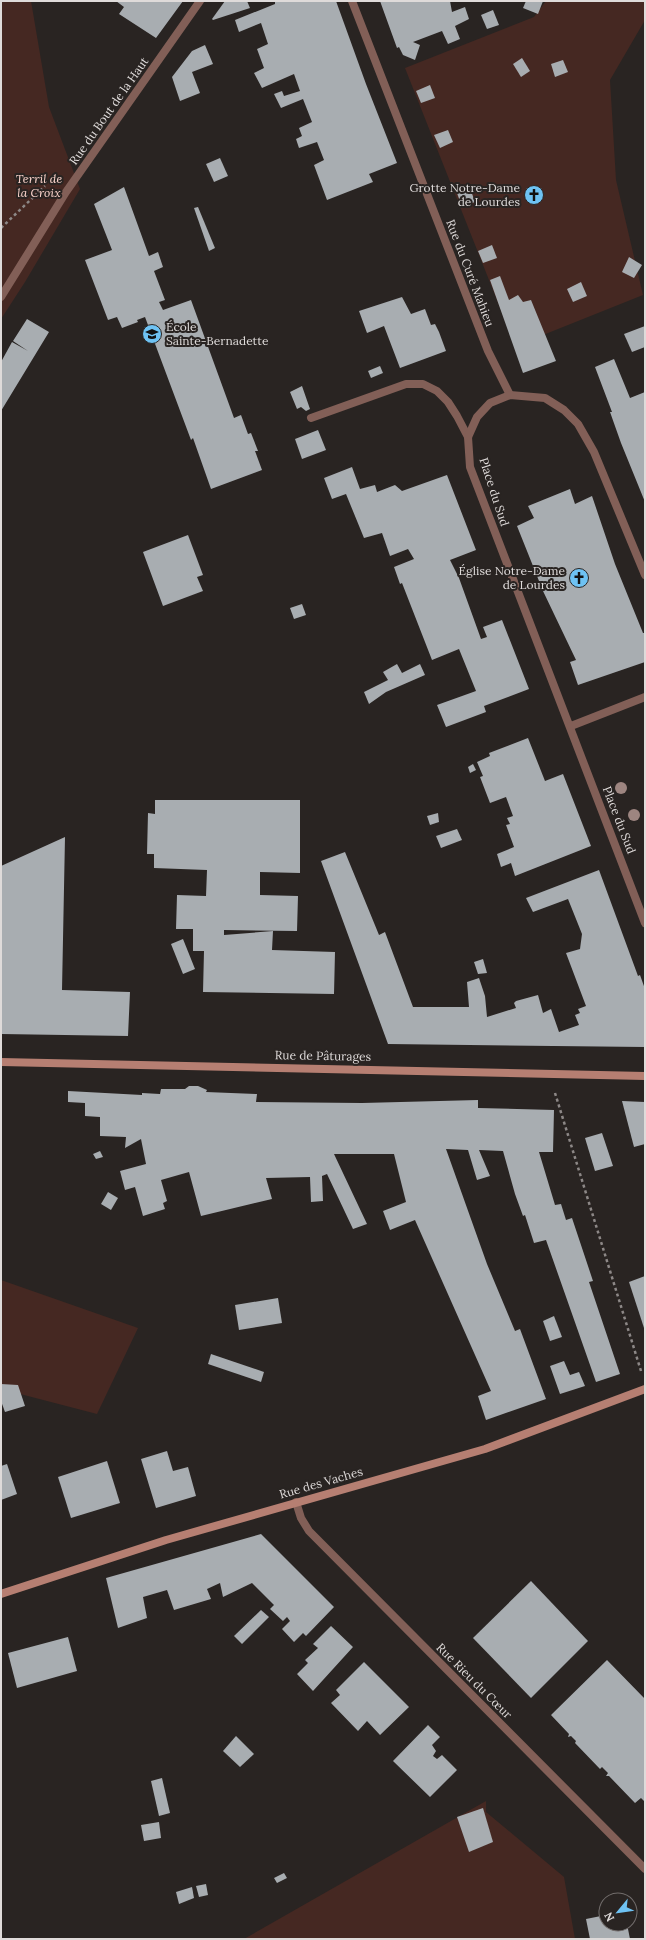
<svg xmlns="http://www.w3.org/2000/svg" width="646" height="1940" font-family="Lora,serif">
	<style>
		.green { fill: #452822 }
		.building { fill: #a8adb1 }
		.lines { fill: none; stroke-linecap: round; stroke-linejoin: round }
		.path { stroke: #8d8887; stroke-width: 2.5; stroke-dasharray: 3 3; stroke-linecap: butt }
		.lane { stroke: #825f57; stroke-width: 8 }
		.street { stroke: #825f57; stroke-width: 8 }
		.secondary { stroke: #b67f72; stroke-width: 8 }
		.tree { fill: #9d8580 }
		.labels { text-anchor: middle; stroke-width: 4; stroke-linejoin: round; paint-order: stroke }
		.street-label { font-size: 12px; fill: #dfdbda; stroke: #292422 }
		.park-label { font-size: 12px; font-style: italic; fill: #fcd5cc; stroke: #292422 }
		.poi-label { font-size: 12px; fill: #dfdbda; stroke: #292422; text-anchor: end }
	</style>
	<rect width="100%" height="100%" fill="#292422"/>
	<g class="green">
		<path d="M1,1H31L49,107L80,189L25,282L1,319Z"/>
		<path d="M546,1H645V20L610,80L616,180L643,295L543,335L510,333L405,68L534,17Z"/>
		<path d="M1,1280L138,1328L97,1414L1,1389Z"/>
		<path d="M486,1801V1812L564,1877L575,1939H244Z"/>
	</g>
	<g class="building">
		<path d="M116,1H183L156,38L119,14L124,7Z"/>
		<path d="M225,1H247L250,8L213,20L212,19Z"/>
		<path d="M275,1H336L366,84L397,163L369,174L373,182L327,200L314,165L324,160L317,142L299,148L296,139L302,136L299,128L312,122L303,99L281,108L274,94L282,91L284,96L300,91L294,74L262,88L254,73L264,68L257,49L268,44L261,23L239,32L235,20L275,4Z"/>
		<path d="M380,1H450L452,12L465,7L469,19L455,26L460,39L448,44L442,31L413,42L420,45L415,60L403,55L399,47L397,48Z"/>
		<path d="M526,1H543L538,14L523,8Z"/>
		<path d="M493,10L499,25L487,29L481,15Z"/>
		<path d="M205,45L213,64L192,72L200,93L180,101L172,77L192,51Z"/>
		<path d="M522,58L530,71L521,77L513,64Z"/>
		<path d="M563,60L568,72L555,77L551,64Z"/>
		<path d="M430,85L435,98L421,103L416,91Z"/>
		<path d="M448,130L453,142L440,148L434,135Z"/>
		<path d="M220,158L228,176L214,182L206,164Z"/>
		<path d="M124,187L149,256L158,252L163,267L154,271L165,300L159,302L163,310L191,300L234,418L241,415L248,434L251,433L258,451H255L262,470L211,489L193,438L191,440L145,317L137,320L138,322L122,328L117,317L108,320L85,260L112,250L94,204Z"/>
		<path d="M470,188L475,202L462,207L457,193Z"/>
		<path d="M198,207L215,248L209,251L194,208Z"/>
		<path d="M492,245L497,258L483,263L478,251Z"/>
		<path d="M629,257L642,265L634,278L622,272Z"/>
		<path d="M500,276L509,300L518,295L523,302L531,300L556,361L523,373L490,280Z"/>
		<path d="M581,282L587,296L573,302L567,289Z"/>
		<path d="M402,297L411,314L425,309L431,325L435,324L439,332L446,351L400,368L384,326L367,333L359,311Z"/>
		<path d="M27,319L49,332L1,411V362L12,342L28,351L13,341Z"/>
		<path d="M645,326V347L632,352L624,334Z"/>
		<path d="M614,359L630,398L645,392V502L621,443L610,412H612L595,367Z"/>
		<path d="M380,366L383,373L371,378L368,371Z"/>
		<path d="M302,386L310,409L306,411L301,407L297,409L290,392Z"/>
		<path d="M318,430L326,450L302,459L295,439Z"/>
		<path d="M352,467L360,489L375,485L377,492L395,485L402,491L447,475L476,550L450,560L459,578L481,639L487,637L483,627L502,620L529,689L484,706L486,712L446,727L437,705L476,691L459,649L432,660L402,583L400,584L394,567L414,559L408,549L390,556L382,533L364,538L346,494L332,499L324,478Z"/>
		<path d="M570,489L575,504L592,496L615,564L643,633H645V662L578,685L570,662L576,660L543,591L517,526L534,518L528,506Z"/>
		<path d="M188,535L203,575L197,577L203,591L163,606L143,552Z"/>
		<path d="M302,604L306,615L294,619L290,608Z"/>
		<path d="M397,664L402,673L420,664L425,675L386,692L369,704L364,692L388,680L383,672Z"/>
		<path d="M528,738L545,781L563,774L591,846L515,876L511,863L501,867L497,854L514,847L506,825L510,824L507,818L513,816L506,797L490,803L480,777L483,776L477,762L490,756L489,753Z"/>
		<path d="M473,764L476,770L470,773L468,767Z"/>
		<path d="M155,800H300V873L260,872V895L298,896L297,931L224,930V935L273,931L272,950L335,952L334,994L203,992L204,951H193V929H176L177,895L206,896L207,870L154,868V854H147L148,813L155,814Z"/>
		<path d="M438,813L439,822L430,825L427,816Z"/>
		<path d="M457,829L462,840L441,848L436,836Z"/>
		<path d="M65,837L62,990L130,992L128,1036L1,1034V866Z"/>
		<path d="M345,852L379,935L385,932L413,1007H469L467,982L479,978L485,996L487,1017L516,1008L514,1003L516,1001L538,995L543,1013L551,1009L559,1032L579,1025L575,1015L580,1013L578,1009L586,1006L566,953L580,949L582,934L568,899L533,912L526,898L599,870L638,976L640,975L645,989V1047L388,1044L321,861Z"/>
		<path d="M183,939L195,969L183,974L171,944Z"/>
		<path d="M483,959L487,973L478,974L474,962Z"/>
		<path d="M189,1086H198L207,1090L206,1092L257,1094L256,1102L362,1103L478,1100V1108L554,1110L553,1152H539L555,1205L561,1204L566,1220L572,1218L593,1281L589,1282L620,1374L596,1382L546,1240L534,1243L525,1215L523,1216L515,1194L503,1151L479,1150L490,1176L477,1180L468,1150L446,1149L487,1264L515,1331L520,1329L546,1399L486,1420L478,1396L491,1391L415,1220L390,1230L383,1211L406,1202L394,1154H334L367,1224L353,1229L327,1174L322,1176L323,1201L311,1202L310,1177L266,1178L272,1199L201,1216L189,1172L161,1180L167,1201L163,1203L165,1209L143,1216L135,1187L125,1190L120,1171L146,1164L141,1139L125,1148L126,1137L100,1136V1117L85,1116V1103L68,1102V1091L142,1095V1093L160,1094L161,1089H185Z"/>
		<path d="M622,1101L645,1102V1144L634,1147Z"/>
		<path d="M602,1133L613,1166L595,1171L585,1138Z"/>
		<path d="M100,1151L103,1157L96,1159L93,1154Z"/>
		<path d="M108,1192L118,1198L111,1210L101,1204Z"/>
		<path d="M645,1276V1331L629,1282Z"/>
		<path d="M278,1298L282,1323L239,1330L235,1305Z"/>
		<path d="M554,1316L562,1337L550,1341L543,1321Z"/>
		<path d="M211,1354L264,1372L261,1382L208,1364Z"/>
		<path d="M564,1361L570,1375L579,1372L585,1386L560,1394L550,1366Z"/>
		<path d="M1,1384L18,1385L25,1406L5,1412L1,1401Z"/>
		<path d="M167,1451L173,1471L188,1467L196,1496L156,1508L141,1459Z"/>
		<path d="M107,1461L120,1503L71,1518L58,1477Z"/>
		<path d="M7,1464L17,1494L1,1500V1466Z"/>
		<path d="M261,1534L334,1607L306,1636L303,1633L294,1642L282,1629L290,1621L287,1617L283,1621L270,1609L274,1605L252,1583L223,1597L220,1583L207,1589L211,1599L174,1610L167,1590L143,1597L147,1618L118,1628L106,1578Z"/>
		<path d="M531,1581L588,1641L531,1698L473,1638Z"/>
		<path d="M261,1610L269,1617L242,1644L234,1636Z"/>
		<path d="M331,1626L353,1647L313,1691L297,1674L308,1663L305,1660L318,1648L313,1644Z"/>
		<path d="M68,1637L77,1671L17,1688L8,1653Z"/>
		<path d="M607,1660L645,1699V1802L641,1798L635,1803L609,1776H606L608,1773L602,1767L600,1769L575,1743L576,1741L571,1736L568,1737L569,1734L551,1715Z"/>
		<path d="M364,1662L409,1707L380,1735L367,1721L358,1731L331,1703L340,1695L336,1690Z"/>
		<path d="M428,1725L440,1737L432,1745L436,1751L433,1756L437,1759L442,1755L457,1770L430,1797L393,1761Z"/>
		<path d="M236,1736L254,1754L240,1767L223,1751Z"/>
		<path d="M162,1778L170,1813L159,1816L151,1781Z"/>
		<path d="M483,1808L493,1842L469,1852L457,1817Z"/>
		<path d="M159,1822L161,1838L144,1841L141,1825Z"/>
		<path d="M284,1873L287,1878L277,1883L274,1878Z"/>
		<path d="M206,1884L208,1895L199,1897L196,1886Z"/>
		<path d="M192,1887L194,1898L179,1904L176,1892Z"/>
		<path d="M606,1915V1924H627L630,1939H590L586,1919Z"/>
	</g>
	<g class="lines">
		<g class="path">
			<path d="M1,228L45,186"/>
			<path d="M555,1093L641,1371"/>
		</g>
		<path class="lane" d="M311,418L406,384H423L437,391L448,402L457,416L468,437"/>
		<g class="street">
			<path d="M352,1L488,351L510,395"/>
			<path d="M1,297L66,192L200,1"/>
			<path d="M645,575L594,452L578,424L564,410L545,398L510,395L490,403L477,417L468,437L470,467L645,923"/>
			<path d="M571,726L645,697"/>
			<path d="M296,1502L301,1518L309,1531L645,1869"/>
		</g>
		<g class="secondary">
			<path d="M1,1062L645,1076"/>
			<path d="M1,1594L166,1540L485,1449L645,1389"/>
		</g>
	</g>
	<g class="tree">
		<circle cx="621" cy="788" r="6"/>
		<circle cx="634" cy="815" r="6"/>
	</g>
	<defs>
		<g id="church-disc" transform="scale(1)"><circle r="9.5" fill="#6ec2f3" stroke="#292422"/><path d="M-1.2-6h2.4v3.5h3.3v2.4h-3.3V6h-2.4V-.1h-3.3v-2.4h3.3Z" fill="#111"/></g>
		<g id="school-disc" transform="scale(1)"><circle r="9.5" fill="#6ec2f3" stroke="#292422"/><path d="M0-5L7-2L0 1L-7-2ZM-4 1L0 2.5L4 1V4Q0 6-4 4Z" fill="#111"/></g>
	</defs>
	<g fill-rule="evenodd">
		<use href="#church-disc" x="534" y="195"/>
		<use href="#school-disc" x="152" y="334"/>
		<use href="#church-disc" x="579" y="578"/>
	</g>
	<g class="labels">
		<g class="street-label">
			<text transform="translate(109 111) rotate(-55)" y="4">Rue du Bout de la Haut</text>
			<text transform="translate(470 273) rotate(69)" y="4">Rue du Curé Mahieu</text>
			<text transform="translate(494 492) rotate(72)" y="4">Place du Sud</text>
			<text transform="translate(619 820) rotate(69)" y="4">Place du Sud</text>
			<text transform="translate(323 1056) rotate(1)" y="4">Rue de Pâturages</text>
			<text transform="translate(321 1483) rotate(-16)" y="4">Rue des Vaches</text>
			<text transform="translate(474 1681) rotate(45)" y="4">Rue Rieu du Cœur</text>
		</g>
		<g class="park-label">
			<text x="39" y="183">Terril de<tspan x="39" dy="14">la Croix</tspan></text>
		</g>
		<g class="poi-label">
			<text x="520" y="192">Grotte Notre-Dame<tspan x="520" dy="14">de Lourdes</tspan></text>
			<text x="166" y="331" text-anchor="start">École<tspan x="166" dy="14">Sainte-Bernadette</tspan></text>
			<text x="565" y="575">Église Notre-Dame<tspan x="565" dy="14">de Lourdes</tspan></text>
		</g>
	</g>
	<rect width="646" height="1940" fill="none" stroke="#dfdbda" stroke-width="4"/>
	<g transform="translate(618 1912) rotate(241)"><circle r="19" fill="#292422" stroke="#726d6c"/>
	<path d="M0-3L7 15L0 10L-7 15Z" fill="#6ec2f3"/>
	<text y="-6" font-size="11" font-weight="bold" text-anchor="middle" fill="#dfdbda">N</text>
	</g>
</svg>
